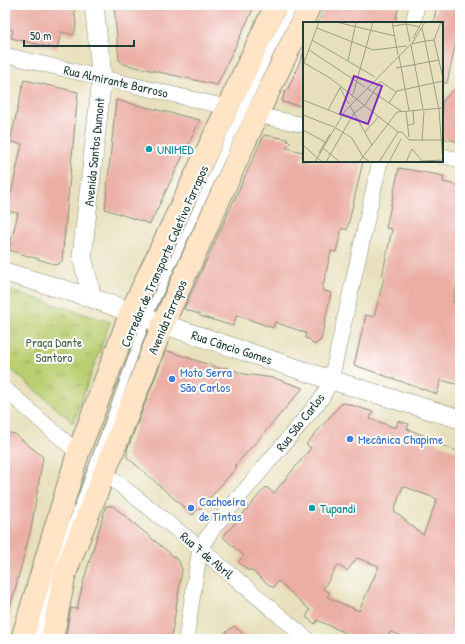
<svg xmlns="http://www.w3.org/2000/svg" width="465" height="644" viewBox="0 0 465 644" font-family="'Patrick Hand',sans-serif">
  <defs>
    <pattern id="grass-tufts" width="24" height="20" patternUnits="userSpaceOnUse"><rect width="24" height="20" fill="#bbcf72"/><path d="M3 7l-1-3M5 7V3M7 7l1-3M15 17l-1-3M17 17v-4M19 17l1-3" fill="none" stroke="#97a95e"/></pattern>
  </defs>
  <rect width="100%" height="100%" fill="#fff"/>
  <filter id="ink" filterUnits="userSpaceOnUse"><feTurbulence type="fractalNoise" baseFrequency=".025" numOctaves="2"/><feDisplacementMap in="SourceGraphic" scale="8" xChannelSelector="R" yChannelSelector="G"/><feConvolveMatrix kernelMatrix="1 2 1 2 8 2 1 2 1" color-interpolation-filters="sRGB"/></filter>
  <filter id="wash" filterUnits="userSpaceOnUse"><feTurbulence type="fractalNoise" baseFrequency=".012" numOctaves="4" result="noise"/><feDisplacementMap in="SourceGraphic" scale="16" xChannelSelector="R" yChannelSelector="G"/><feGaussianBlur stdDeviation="0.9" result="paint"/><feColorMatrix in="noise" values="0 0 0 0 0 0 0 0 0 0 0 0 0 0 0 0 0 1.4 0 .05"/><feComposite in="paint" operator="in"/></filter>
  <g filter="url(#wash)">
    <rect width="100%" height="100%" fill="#e8e0bc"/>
    <!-- grass -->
    <polygon fill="url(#grass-tufts)" stroke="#6d8653" points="5,289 110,322 73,423 5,364"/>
    <g id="blocks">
      <!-- building -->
      <g fill="#ebaea4" fill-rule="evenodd">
        <polygon points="5,5 74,5 76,26 74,35 61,32 57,49 11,38 13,30 5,28"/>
        <polygon points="114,5 255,5 217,85 123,64 119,60"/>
        <polygon points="326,5 387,5 398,8 395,23 318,23"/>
        <polygon points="437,5 460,5 460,42 456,42 447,83 442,83 442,23 433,23"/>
        <polygon points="304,52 304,101 302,101 301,106 282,102 285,91 287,91"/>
        <polygon points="24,80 78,92 62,261 57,265 9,250 18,213 7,211 22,144 10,142"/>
        <polygon points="460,83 460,142 442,138 442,102"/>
        <polygon points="116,100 200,120 150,224 105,209"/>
        <polygon points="264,135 288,139 287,141 291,142 286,148 303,152 301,161 363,161 347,230 342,228 336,252 331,251 322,290 331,293 321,340 314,345 309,339 305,338 306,333 275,322 273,328 237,315 233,326 200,316 199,314 184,309"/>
        <polygon points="399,168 444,176 443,182 460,186 460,269 453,302 460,303 460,385 441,380 437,394 354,365 366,315 374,317 384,278 382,277 392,229 386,228"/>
        <polygon points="168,351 222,369 225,367 244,374 274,378 303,388 241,459 235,466 237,467 200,509 199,508 193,515 127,457 127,450 165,352"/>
        <path d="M345,403L373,412L370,419L396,428L398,421L409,424L407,429L428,437V438L436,441L435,443L460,452V639H413L390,632L387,639H346L348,634L317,620L315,624L306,617L310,610L278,581L273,588L250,569L249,571L238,562L244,556L223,537L266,487L274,493L311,448L306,444L341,404ZM403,486L437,499L423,535L394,511ZM357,558L379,566L359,611L327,597L330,593L323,589L338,565L347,571Z"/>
        <polygon points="5,432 15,434 43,457 31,529 9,612 5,611"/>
        <polygon points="106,506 113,506 179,561 182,570 171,639 65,639 71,608 77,609 83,583"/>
        <polygon points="234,626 249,639 217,639"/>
      </g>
    </g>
  </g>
  <g filter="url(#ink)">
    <use href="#blocks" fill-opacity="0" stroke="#848e78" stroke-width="1"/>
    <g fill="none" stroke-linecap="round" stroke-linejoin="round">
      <!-- service casing -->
      <g stroke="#848e78" stroke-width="10">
        <polyline id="service" points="37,639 56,569 147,318 265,62 293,5"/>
      </g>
      <!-- minor casing -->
      <g stroke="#848e78" stroke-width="16">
        <g id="minor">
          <polyline points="413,23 417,5"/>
          <polyline points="5,55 226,107"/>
          <polyline points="257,115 304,125"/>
          <polyline points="442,156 460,160"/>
          <polyline points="5,389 78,453"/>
          <polyline points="105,473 200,548 307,639"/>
          <polyline points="186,639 200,548 214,527 322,398 331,380 380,161"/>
        </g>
      </g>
      <!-- tertiary casing -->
      <g stroke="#848e78" stroke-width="20">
        <g id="tertiary">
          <polyline points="5,272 92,298 163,324 331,380 460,419"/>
          <polyline points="92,298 82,256 102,78 94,5"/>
        </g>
      </g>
      <!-- secondary casing -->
      <g stroke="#848e78" stroke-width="24">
        <g id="secondary">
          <polyline points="22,639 78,453 131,312 276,5"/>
          <polyline points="52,639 65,573 163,324 257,115 310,5"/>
        </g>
      </g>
      <!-- service -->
      <use href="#service" stroke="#fff" stroke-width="8"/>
      <!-- minor -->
      <use href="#minor" stroke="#fff" stroke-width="15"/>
      <!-- tertiary -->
      <use href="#tertiary" stroke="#fff" stroke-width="19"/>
      <!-- secondary -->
      <use href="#secondary" stroke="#ffe4c6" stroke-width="22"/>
    </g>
  </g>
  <!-- markers -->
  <g fill="#0f9aa8" stroke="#fff" stroke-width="1.5">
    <circle cx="149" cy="149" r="4"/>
    <circle cx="312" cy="508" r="4"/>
  </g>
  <g fill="#3f7fe0" stroke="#fff" stroke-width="1.5">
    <circle cx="172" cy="379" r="4"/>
    <circle cx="350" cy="439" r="4"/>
    <circle cx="191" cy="508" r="4"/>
  </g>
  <g text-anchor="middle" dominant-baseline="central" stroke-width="4" stroke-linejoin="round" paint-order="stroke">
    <!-- street labels -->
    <g font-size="13" fill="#1f3d34" stroke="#fff">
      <text transform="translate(116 81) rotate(13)">Rua Almirante Barroso</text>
      <text transform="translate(94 152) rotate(-84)">Avenida Santos Dumont</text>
      <text transform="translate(164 256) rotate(-66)">Corredor de Transporte Coletivo Farrapos</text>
      <text transform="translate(167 317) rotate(-67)">Avenida Farrapos</text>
      <text transform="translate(232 347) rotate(18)">Rua Câncio Gomes</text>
      <text transform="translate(300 422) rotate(-52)">Rua São Carlos</text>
      <text transform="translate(207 555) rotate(40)">Rua 7 de Abril</text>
    </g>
    <!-- culture labels -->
    <g font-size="13" fill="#0d838f" stroke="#fff" text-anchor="start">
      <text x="157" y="149">UNIMED</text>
      <text x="320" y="508">Tupandi</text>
    </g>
    <!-- park labels -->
    <g font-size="13" fill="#466244" stroke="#fff">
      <text x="54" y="342">Praça Dante<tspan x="54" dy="15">Santoro</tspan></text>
    </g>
    <!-- shop labels -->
    <g font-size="13" fill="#366cbe" stroke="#fff" text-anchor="start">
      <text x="180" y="372">Moto Serra<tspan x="180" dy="15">São Carlos</tspan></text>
      <text x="358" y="439">Mecânica Chapime</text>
      <text x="199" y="501">Cachoeira<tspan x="199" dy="15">de Tintas</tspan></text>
    </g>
  </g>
  <!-- overview -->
  <g transform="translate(303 22)">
    <rect width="140" height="140" fill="#e8e0bc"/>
    <path fill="none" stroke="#989f86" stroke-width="1" d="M33,0L92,14M89,0L95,33M138,0L131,18L140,56M103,1L107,20M90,4L103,2L117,5M14,6L70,28L104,24M119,6L122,19L131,18M110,16L119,0M9,18L72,55M109,22L122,19L136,88L140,140M108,23L120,87M6,28L62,65M96,34L106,88M45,39L53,0M1,41L27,56L95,110H99L106,118M0,43L16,0M93,46L136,38M77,59L93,70M37,66L46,82M64,66L98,89M50,73L70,0M0,78L38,93M86,81L94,69L140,59M47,84L69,123M25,88L38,64M103,90L106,115M0,93L31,105M105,103L111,102L110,89M33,106L49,116L60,135L67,140M0,108L22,120M62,110L76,94M106,118H139M119,119L121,89M0,123L19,140M21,127L37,140M16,131L27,112M12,140L42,89L110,20L122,0M23,140L51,91L62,83L77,60M56,140L94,90L140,86M76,140L95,110M86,140L98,117M103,140L109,127L119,139L140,138"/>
    <path fill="#7b2cbf" fill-opacity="0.15" stroke="#7b2cbf" stroke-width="2" d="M51,54L79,64L65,102L37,92Z"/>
    <rect width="140" height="140" fill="none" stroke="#1f3d34" stroke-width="2"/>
  </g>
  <!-- margin -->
  <rect width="465" height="644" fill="none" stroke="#fff" stroke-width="20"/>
  <!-- scale -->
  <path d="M24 40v6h110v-6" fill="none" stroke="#1f3d34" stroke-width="2"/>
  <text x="30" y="40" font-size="12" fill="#1f3d34" stroke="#ffffff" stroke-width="3" paint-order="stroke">50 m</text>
</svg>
